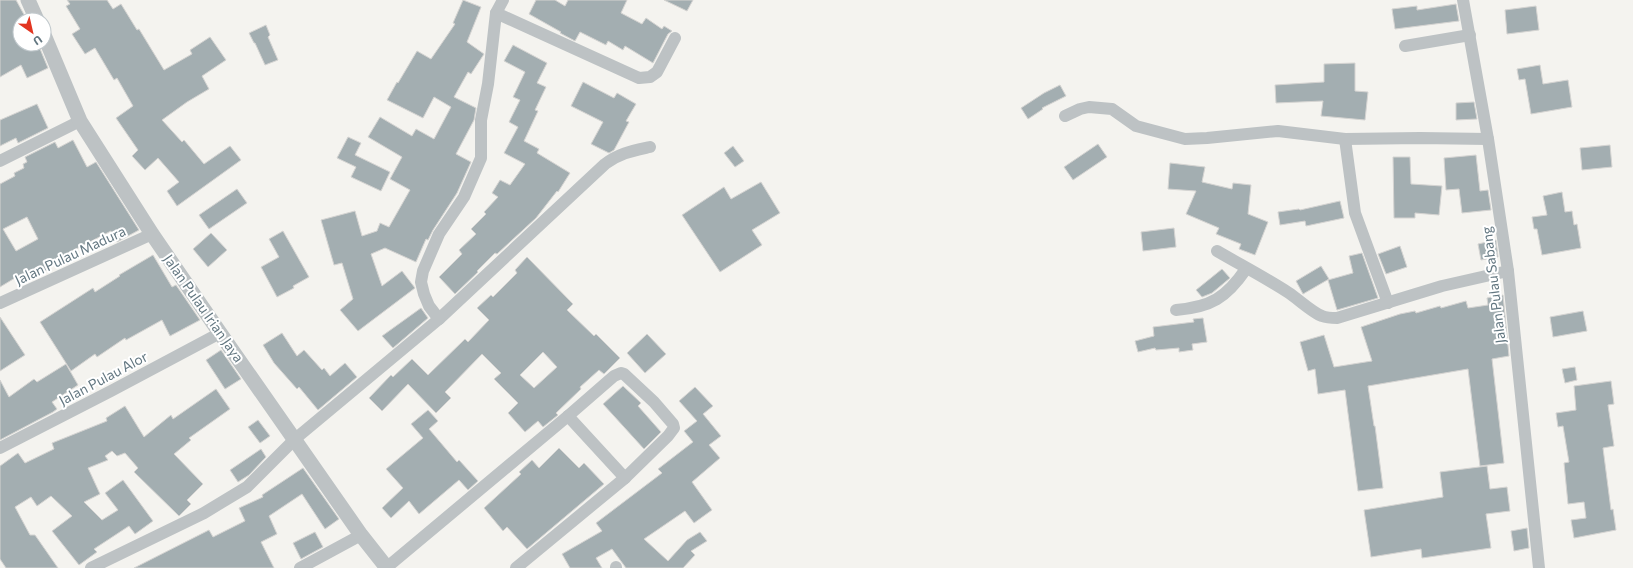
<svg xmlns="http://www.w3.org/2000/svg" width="1633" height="568" viewBox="0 0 1633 568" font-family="Commissioner,sans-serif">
  <rect width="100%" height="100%" fill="#f4f3ef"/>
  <!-- building -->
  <g fill="#a3aeb1" stroke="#d5d4d2" fill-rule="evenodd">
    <polygon points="0,0 16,0 27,20 20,20 20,44 38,44 48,68 27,78 21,65 0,77"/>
    <polygon points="67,0 107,0 113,9 121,4 137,30 139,29 164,70 192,54 190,50 210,37 226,60 202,76 209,89 187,102 162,120 182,142 184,140 204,164 230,146 241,160 177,206 167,191 179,182 158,158 145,170 132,156 138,150 116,118 133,106 117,78 114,80 95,48 85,54 72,34 80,29 66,6 70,4"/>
    <polygon points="463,0 481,7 467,42 484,54 471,74 468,72 454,97 476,108 474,120 456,154 471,162 457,193 433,230 428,240 426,239 416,262 385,248 371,254 382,286 402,271 415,288 358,331 340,310 353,299 342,263 334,265 321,220 355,211 362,236 377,231 380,223 389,227 410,190 390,179 402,157 368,137 380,117 412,136 416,129 434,139 451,107 434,97 423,118 387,100 397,82 398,83 417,51 431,59 455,24 453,23"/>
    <polygon points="536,0 555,0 565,6 568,0 627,0 621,13 642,24 646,18 662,29 664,26 672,31 668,34 653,63 625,46 623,50 608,41 606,45 580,32 575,41 560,33 561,32 529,14"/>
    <polygon points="664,0 693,0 687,11"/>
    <polygon points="1456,4 1459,21 1395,29 1392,9 1417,6 1417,10"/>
    <polygon points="1536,6 1539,30 1507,34 1505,10"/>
    <polygon points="266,25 270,35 268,37 278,60 265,65 255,43 254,43 249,33"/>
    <polygon points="513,45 547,63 537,83 546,87 535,110 538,111 524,141 539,149 537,153 570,173 558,192 557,191 536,218 497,254 495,253 477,271 478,272 455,294 439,277 462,254 459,250 476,234 471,229 486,214 484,212 498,197 492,193 500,180 510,185 525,164 504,153 518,127 509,122 520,100 513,97 525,72 504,61"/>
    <polygon points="1355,63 1355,91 1368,92 1365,120 1321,116 1323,101 1276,103 1275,85 1324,82 1324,64"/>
    <polygon points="1540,65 1543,84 1568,80 1572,107 1531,114 1525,79 1519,80 1517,69"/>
    <polygon points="583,82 614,98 617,93 636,104 626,121 629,122 614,150 609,153 591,144 603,122 571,106"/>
    <polygon points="1060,85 1066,96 1042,108 1043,109 1028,119 1021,108 1044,93"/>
    <polygon points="1474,102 1477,119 1456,120 1456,103"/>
    <polygon points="37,104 48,128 18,143 16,138 0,146 0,120"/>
    <polygon points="348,137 361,143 355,155 390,172 381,191 351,177 356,167 337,158"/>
    <path d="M73,140L87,167L96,162L139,230L117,242L111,231L45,265L47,270L20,286L15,278L0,287V184L15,176L14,173L24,168L23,164L27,162L25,157L55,142L58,148ZM27,217L38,239L16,251L3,229Z"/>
    <polygon points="1098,144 1107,157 1073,180 1064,167"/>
    <polygon points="1610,145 1612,167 1582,170 1580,148"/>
    <polygon points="733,146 744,161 735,167 724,153"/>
    <polygon points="1476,155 1480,191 1488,190 1491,210 1462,213 1459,189 1446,190 1444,158"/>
    <polygon points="1393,157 1410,157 1411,184 1442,186 1439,215 1415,213 1415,218 1394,218"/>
    <polygon points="1170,163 1205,167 1202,182 1232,189 1233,183 1251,185 1248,214 1268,222 1255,255 1239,249 1241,244 1216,234 1219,228 1186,214 1196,191 1168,189"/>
    <polygon points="761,182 780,213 752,230 762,245 720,272 682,215 724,187 731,199"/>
    <polygon points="237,189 247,203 209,229 199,215"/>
    <polygon points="1562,192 1565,212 1572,211 1574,225 1577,224 1581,248 1542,255 1537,229 1534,229 1532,217 1547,215 1543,196"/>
    <polygon points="1340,201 1344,218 1306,226 1305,221 1280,225 1278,212 1299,209 1300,210"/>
    <polygon points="1174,228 1176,247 1143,251 1141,232"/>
    <polygon points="283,231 309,277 293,286 294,288 277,297 261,267 279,257 269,239"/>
    <polygon points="211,233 227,250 208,267 193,249"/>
    <polygon points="1496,240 1498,257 1481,260 1478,244"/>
    <polygon points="1400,246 1407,267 1386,274 1378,254"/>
    <polygon points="1362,253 1378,298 1337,310 1328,280 1353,273 1349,256"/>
    <polygon points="153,255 172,287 176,285 200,320 170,336 162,320 126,340 125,338 97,357 95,354 71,371 40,322 93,288 95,292 120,276 119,275"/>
    <path d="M527,257L573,304L567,310L594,336L596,334L620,358L604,374L599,370L580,387L581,389L556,413L558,415L543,427L538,421L525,432L508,413L518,403L494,379L501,373L482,354L445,392L451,398L436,413L408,384L382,411L369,398L391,375L393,377L412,359L428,375L465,339L468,342L489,320L477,308L491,295L493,297L517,273L515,270ZM543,352L557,367L534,388L520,375Z"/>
    <polygon points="1321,266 1329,279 1303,294 1296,281"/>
    <polygon points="1222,269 1230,278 1212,293 1202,297 1196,290"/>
    <polygon points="1503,295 1509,356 1492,359 1504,463 1480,466 1468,369 1368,386 1374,426 1375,426 1383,488 1358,491 1345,390 1318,394 1315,369 1308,371 1300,342 1324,335 1334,367 1372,361 1361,327 1400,314 1415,311 1416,313 1440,306 1441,308 1466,301 1468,308 1488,305 1487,298"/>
    <polygon points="421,308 428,318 393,348 382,336"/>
    <polygon points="1583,311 1587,331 1553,337 1550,317"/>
    <polygon points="0,317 25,355 0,371"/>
    <polygon points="1203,318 1207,342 1192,344 1193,350 1179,352 1179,348 1156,350 1155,348 1138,352 1135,341 1154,336 1153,327 1194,322 1193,319"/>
    <polygon points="282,333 297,356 304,350 322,370 324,368 330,376 345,363 357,377 318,410 299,387 297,389 274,363 263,345"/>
    <polygon points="647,334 666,354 645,373 627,353"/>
    <polygon points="221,350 241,379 225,389 206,360"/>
    <polygon points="66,364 78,385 52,402 57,409 53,412 0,440 0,380 9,397 34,379 37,382"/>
    <polygon points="1575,367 1577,380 1565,383 1562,369"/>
    <polygon points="1611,381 1614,404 1608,405 1614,446 1603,448 1611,510 1613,509 1616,530 1574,538 1571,520 1586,518 1584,502 1568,504 1564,463 1569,462 1563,426 1558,427 1556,413 1576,410 1574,386"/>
    <polygon points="623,386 641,403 638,406 661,432 644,449 603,404"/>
    <polygon points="695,387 713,406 703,414 721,436 709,445 720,458 692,482 712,510 694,523 685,511 644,539 668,561 687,540 700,532 707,541 691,551 695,555 683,568 626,568 612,549 596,558 602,568 570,568 562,554 602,531 596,523 662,473 658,469 693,442 684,431 697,421 679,401"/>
    <polygon points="216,389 230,409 189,438 191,440 174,454 203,484 187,500 191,504 179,516 134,472 138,468 125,453 117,456 112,451 105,456 108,460 88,468 100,494 84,502 102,520 118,510 105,493 123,480 153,521 135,534 129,526 94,549 97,552 79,565 52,531 72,516 51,496 37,506 31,497 15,507 30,535 35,535 58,568 6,568 0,559 0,466 18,453 25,463 54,449 52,443 107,421 106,418 125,406 144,437 171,415 173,419"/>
    <polygon points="428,410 438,421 429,429 457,462 459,460 478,481 468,490 459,480 419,514 409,501 391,518 382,508 403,488 386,469 423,438 411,424"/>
    <polygon points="258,420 270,436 260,443 248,427"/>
    <polygon points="559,448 579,468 584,463 604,484 527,549 507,527 503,531 484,508 521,474 519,472 532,460 539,468"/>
    <polygon points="261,449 266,457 249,475 238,482 230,470"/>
    <polygon points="1487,466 1490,489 1507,487 1510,511 1486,514 1491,548 1422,558 1421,549 1371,557 1364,510 1443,497 1440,472"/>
    <polygon points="303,468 339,519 325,529 302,494 269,516 277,534 261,542 274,568 134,568 209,530 213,537 245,521 239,508 263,497 262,495"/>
    <polygon points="1527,528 1529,548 1514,551 1511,531"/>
    <polygon points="315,532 323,547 301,559 293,543"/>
  </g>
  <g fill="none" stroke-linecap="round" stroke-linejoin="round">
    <!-- minor -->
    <g stroke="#bdc2c4" stroke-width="12">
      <polyline points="1463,0 1488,139 1508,271 1539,568"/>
      <polyline points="496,13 639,78 650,77 657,72 675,38"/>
      <polyline points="1405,46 1470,35"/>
      <polyline points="1065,116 1080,109 1089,107 1112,109 1136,126 1185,139 1207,138 1278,131 1345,139 1420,138 1488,139"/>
      <polyline points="1345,139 1355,213 1388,303"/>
      <polyline points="0,161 80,121"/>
      <path d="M1217,251C1241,265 1266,278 1289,293C1298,299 1313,313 1322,316C1327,318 1332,318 1337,318L1442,286L1508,271"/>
      <polyline points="0,303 152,234"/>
      <path d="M1176,310C1211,307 1226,298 1246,269"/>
      <path d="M439,319L605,164C620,153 632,151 650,147"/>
      <polyline points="568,416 625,478"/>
      <polyline points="0,448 111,391 220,333"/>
      <polyline points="616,567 616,568"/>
      <polyline points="91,568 204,513 247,487 295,439 439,319 429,306 424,294 421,282 423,271 439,234 464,197 481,158 481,120 488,84 496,13 503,0"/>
      <polyline points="300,568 361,535"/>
      <polyline points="386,568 568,416 614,376 621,373 624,374 654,402 673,424 674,428 668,436 625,478 516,568"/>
    </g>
    <!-- tertiary -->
    <g stroke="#bdc2c4" stroke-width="15">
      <polyline points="28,0 37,20"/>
      <polyline points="44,35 80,121 152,234 220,333 361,535 387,568"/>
    </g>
  </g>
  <g text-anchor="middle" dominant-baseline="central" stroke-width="4" stroke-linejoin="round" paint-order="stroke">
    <!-- street labels -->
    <g font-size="14" fill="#637781" stroke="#fff">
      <text transform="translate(70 255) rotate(-25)">Jalan Pulau Madura</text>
      <text transform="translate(1493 285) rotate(-97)">Jalan Pulau Sabang</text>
      <text transform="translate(204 308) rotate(55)">Jalan Pulau Irian Jaya</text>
      <text transform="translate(103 378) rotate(-28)">Jalan Pulau Alor</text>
    </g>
  </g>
  <!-- north arrow -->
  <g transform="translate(32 32) rotate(146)"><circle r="19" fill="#ffffff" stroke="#c1c9cd"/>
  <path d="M0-3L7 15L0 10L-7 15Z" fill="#e23521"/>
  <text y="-6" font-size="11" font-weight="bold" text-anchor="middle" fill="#637781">U</text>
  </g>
</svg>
